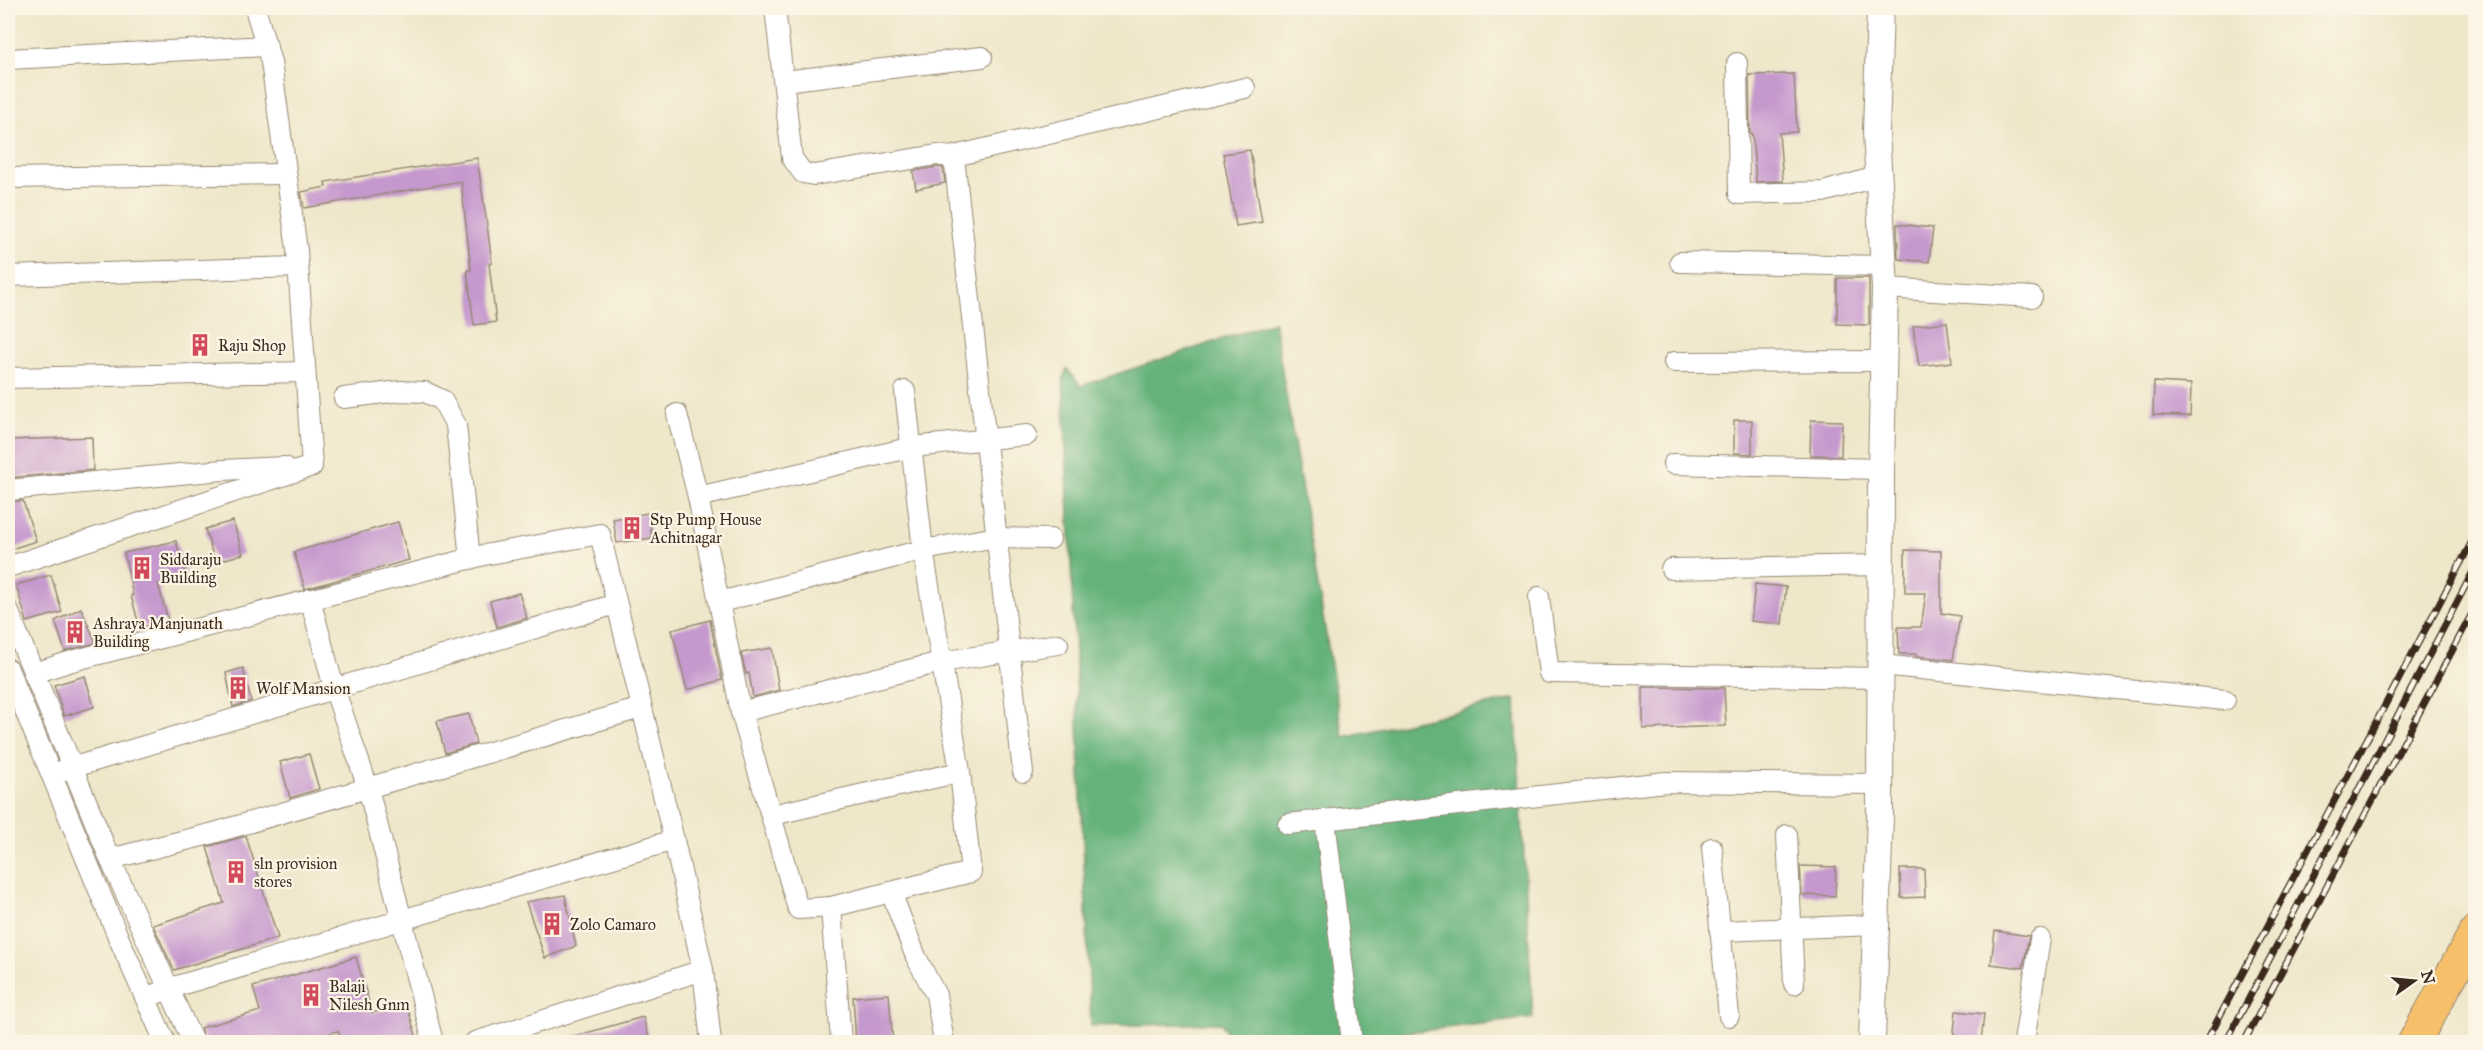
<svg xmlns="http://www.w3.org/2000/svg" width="2483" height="1050" viewBox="0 0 2483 1050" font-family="'IM FELL Great Primer',serif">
  <rect width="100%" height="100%" fill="#fcf5e5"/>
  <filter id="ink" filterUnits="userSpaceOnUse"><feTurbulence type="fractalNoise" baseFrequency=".0167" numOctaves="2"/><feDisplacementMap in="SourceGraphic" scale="12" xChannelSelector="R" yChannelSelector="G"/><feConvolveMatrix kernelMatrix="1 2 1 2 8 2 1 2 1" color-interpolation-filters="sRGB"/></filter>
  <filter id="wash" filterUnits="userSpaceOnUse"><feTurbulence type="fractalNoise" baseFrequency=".008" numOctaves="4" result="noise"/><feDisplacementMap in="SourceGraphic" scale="24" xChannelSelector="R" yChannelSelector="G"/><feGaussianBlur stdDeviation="1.35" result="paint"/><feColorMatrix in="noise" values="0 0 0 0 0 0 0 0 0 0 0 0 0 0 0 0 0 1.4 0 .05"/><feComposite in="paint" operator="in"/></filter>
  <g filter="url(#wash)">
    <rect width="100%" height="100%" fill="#efe7ca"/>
    <!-- forest -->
    <polygon fill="#65b27b" stroke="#506e4c" stroke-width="1.5" points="1274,322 1343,737 1515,699 1533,1018 1321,1042 1233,1042 1221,1023 1091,1026 1063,378 1067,369 1081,386"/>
    <g id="blocks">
      <!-- building -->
      <g fill="#c699ce">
        <polygon points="1794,74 1797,132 1779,133 1783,181 1756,182 1752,134 1750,134 1749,75"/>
        <polygon points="1250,150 1262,222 1236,226 1223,154"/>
        <polygon points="477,158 486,218 492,263 489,264 496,322 474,325 467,270 471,270 461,181 304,208 301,192 326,187 325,182"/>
        <polygon points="937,167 943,168 945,183 916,189 913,171"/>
        <polygon points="1897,224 1933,228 1929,262 1898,259"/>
        <polygon points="1837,278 1869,278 1869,325 1837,324"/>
        <polygon points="1947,322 1952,362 1919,366 1913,326"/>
        <polygon points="2154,382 2191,384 2190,416 2153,415"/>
        <polygon points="1734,420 1752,420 1752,454 1734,453"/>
        <polygon points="1811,420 1842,421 1841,456 1810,455"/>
        <polygon points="92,437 93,470 8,478 8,440"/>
        <polygon points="23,501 36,541 8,550 8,502"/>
        <polygon points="648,513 652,538 617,543 613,519"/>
        <polygon points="233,521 243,554 215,562 205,529"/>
        <polygon points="398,522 409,560 305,589 294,552"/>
        <polygon points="176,541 186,575 158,584 168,620 140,628 131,596 133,595 124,553"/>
        <polygon points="1905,550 1941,551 1941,613 1960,616 1953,660 1916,656 1916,654 1899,654 1898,627 1921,627 1926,593 1905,593"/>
        <polygon points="51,575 62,612 27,622 16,585"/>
        <polygon points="1755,584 1786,587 1782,624 1751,621"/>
        <polygon points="519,593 527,618 497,627 490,601"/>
        <polygon points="81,608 96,643 65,651 55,621"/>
        <polygon points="710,620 722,680 687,690 672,630"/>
        <polygon points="772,648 779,690 753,697 749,673 746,674 741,653"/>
        <polygon points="243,668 251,701 233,707 226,673"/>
        <polygon points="85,676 94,707 64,716 54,685"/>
        <polygon points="1643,687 1724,688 1726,726 1643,729"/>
        <polygon points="469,714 476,744 445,753 437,721"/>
        <polygon points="309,754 319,789 290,798 280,762"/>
        <polygon points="246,836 278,938 174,970 153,925 224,903 207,847"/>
        <polygon points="1800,866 1836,867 1835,896 1802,895"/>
        <polygon points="1900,869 1924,869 1925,897 1901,898"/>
        <polygon points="565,895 576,946 545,958 526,902"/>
        <polygon points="1995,931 2029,936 2023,968 1991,964"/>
        <polygon points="356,957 372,1013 406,1003 418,1042 342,1042 338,1031 299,1042 205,1042 200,1028 260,1011 253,987"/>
        <polygon points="889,994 893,1042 856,1042 853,997"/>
        <polygon points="1956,1011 1984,1014 1981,1042 1953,1042"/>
        <polygon points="643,1017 650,1042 568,1042 568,1038"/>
      </g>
    </g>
  </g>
  <g filter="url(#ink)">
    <use href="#blocks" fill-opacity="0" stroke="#958874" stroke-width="1.5"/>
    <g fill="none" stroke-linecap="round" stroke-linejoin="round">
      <!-- minor casing -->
      <g stroke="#958874" stroke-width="22">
        <g id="minor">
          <polyline points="255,8 271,62 297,250 312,466"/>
          <polyline points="775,8 792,158 803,173 814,175 937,155 950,157 955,166 1023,772"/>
          <polyline points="8,59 267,46"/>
          <polyline points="1737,63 1739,194 1823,192 1879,176"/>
          <polyline points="784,81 982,57"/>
          <polyline points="950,157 1245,88"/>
          <polyline points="8,178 286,174"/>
          <polyline points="1680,262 1885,266"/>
          <polyline points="8,276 298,267"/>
          <polyline points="1885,288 2032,297"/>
          <polyline points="1674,362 1883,361"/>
          <polyline points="8,378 305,372"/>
          <polyline points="344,398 400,391 425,392 442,400 456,425 470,559"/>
          <polyline points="677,414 698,497 741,712 798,909 831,907 841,1042"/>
          <polyline points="1673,464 1881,469"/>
          <polyline points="8,490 223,470 285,467"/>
          <polyline points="698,497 913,447 1027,435"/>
          <polyline points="8,567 312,466"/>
          <polyline points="1671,569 1881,565"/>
          <polyline points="1539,597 1549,673 1881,678"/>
          <polyline points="310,599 334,688 368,788 433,1042"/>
          <polyline points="720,602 923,550 991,538 1050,539"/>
          <polyline points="8,610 110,859 193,1042"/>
          <polyline points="1881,665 2225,700"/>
          <polyline points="8,669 119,939 165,1042"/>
          <polyline points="34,673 72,661 484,555 600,534 674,840 703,970 711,1042"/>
          <polyline points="741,712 941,662 1058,644"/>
          <polyline points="51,774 616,604"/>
          <polyline points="772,815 960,772"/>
          <polyline points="1325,820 1352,1042"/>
          <polyline points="1288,824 1666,782 1880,784"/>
          <polyline points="1787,835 1794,984"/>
          <polyline points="1712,848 1729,1016"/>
          <polyline points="110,859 210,834 641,708"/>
          <polyline points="891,892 916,957 936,995 944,1042"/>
          <polyline points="831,907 971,872 960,772 923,550 905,391"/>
          <polyline points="1720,931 1876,925"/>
          <polyline points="146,998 170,988 674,840"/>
          <polyline points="475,1042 703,970"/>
          <polyline points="2024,1042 2040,939"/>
        </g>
      </g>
      <!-- tertiary casing -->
      <g stroke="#958874" stroke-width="28">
        <polyline id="tertiary" points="1872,1042 1880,815 1881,469 1885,288 1876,132 1880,8"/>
      </g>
      <!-- primary casing -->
      <g stroke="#958874" stroke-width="34">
        <polyline id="primary" points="2414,1042 2476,931"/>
      </g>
      <!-- minor -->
      <use href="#minor" stroke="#fff" stroke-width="20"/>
      <!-- tertiary -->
      <use href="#tertiary" stroke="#fff" stroke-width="26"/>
      <!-- primary -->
      <use href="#primary" stroke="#f6c06b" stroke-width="32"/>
      <!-- rail casing -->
      <g stroke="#3b2a1e" stroke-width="7">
        <g id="rail">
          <polyline points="2206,1042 2476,534"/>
          <polyline points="2226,1042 2476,566"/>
          <polyline points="2244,1042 2476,606"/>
        </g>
      </g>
      <!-- rail -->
      <use href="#rail" stroke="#fcf5e5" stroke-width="4.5" stroke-dasharray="14" stroke-linecap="butt"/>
    </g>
  </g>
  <!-- icons -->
  <defs>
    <g id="building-bare" transform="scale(1.8)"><path d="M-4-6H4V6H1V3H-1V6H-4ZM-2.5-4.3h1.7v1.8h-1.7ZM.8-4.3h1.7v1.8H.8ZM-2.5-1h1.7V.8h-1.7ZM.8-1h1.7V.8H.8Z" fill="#d1495b" stroke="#fcf5e5" stroke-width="2.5" paint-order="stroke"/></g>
  </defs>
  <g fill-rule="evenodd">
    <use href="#building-bare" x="200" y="345"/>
    <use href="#building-bare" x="632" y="528"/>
    <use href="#building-bare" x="142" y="568"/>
    <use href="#building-bare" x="75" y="632"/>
    <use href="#building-bare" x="238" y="688"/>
    <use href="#building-bare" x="236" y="872"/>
    <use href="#building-bare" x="552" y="924"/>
    <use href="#building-bare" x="311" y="995"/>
  </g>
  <g text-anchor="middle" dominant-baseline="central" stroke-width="4.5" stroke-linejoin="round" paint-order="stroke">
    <!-- poi labels -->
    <g font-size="16" fill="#3b2a1e" stroke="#fcf5e5" text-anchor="start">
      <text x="218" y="345">Raju Shop</text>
      <text x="650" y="519">Stp Pump House<tspan x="650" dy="18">Achitnagar</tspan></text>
      <text x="160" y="559">Siddaraju<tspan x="160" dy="18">Building</tspan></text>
      <text x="93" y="623">Ashraya Manjunath<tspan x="93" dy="18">Building</tspan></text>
      <text x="256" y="688">Wolf Mansion</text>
      <text x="254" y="863">sln provision<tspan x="254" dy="18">stores</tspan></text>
      <text x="570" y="924">Zolo Camaro</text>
      <text x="329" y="986">Balaji<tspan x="329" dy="18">Nilesh Gnm</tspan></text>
    </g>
  </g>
  <!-- margin -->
  <rect width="2483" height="1050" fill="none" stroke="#fcf5e5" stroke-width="30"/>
  <!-- north arrow -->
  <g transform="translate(2414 981) rotate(75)" stroke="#fcf5e5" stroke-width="4.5" paint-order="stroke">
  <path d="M0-4.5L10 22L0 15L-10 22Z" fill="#3b2a1e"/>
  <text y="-9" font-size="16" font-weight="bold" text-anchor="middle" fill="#3b2a1e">N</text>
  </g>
</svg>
